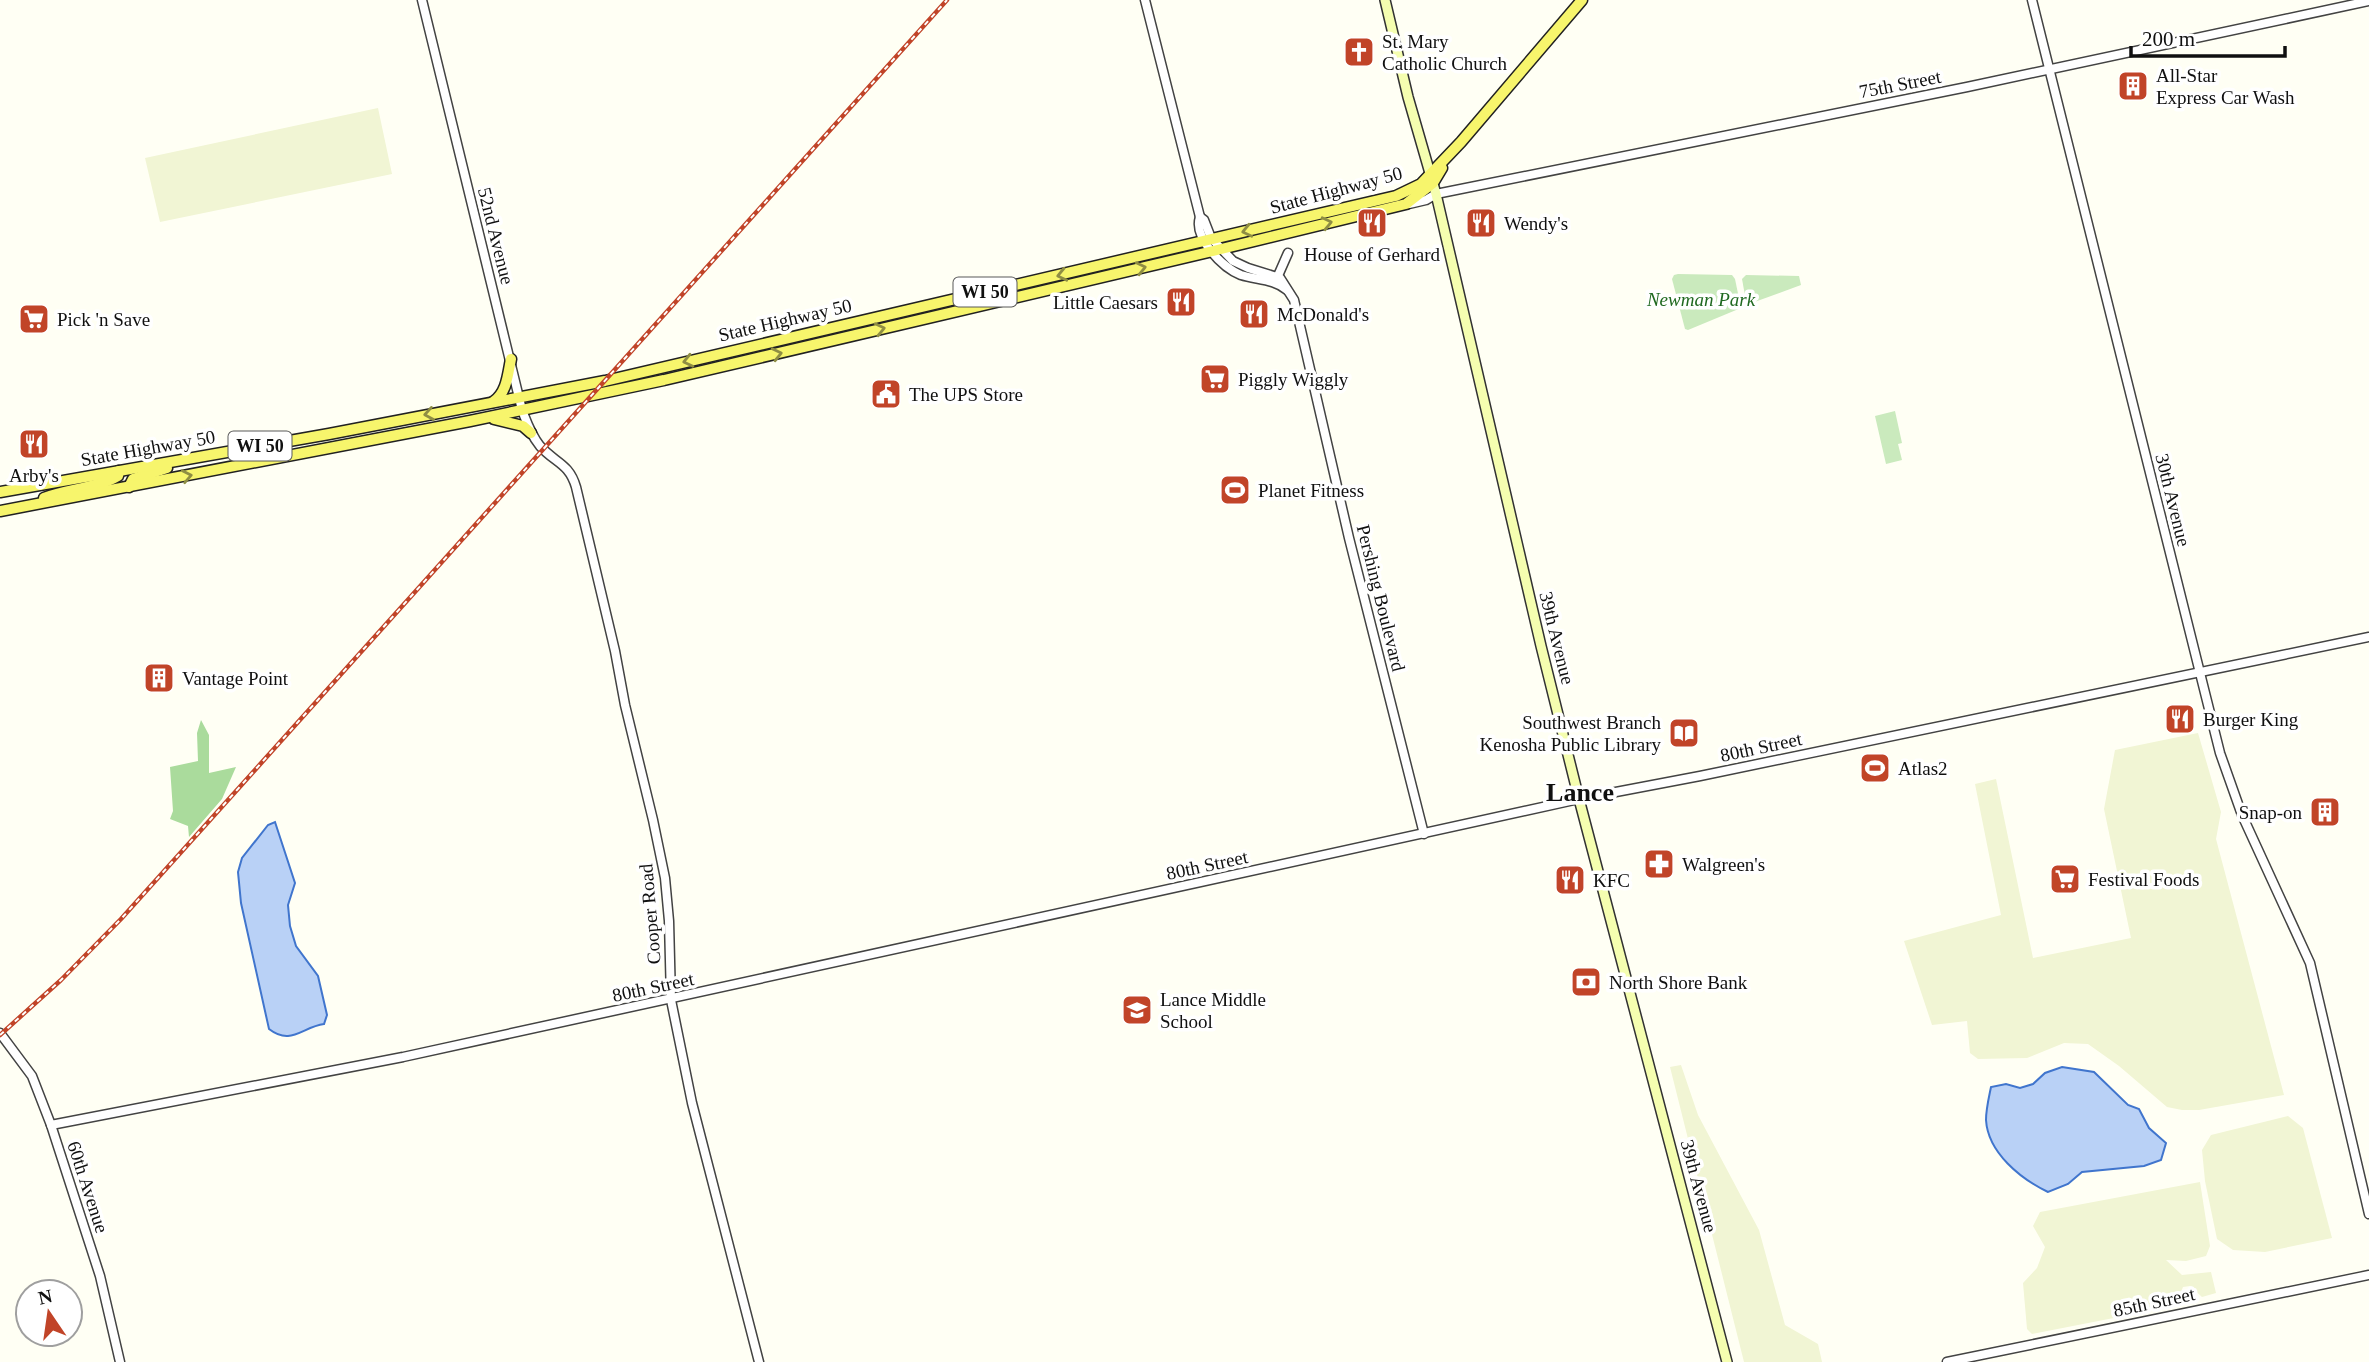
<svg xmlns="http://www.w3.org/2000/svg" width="2369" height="1362" viewBox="0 0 2369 1362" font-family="Georgia,serif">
  <rect width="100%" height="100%" fill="#fffff4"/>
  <!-- farmland -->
  <g fill="#f1f5d4">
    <polygon points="378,108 392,174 160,222 145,158"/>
    <polygon points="2198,733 2221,812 2216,839 2284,1095 2199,1110 2182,1110 2167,1107 2119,1066 2088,1044 2064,1043 2027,1058 1978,1059 1970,1053 1967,1021 1932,1025 1904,941 2001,915 1975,784 1996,779 2033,958 2131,938 2104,809 2115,750"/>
    <polygon points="1681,1065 1698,1115 1759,1230 1785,1325 1818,1344 1822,1362 1744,1362 1670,1067"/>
    <polygon points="2288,1116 2303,1128 2332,1238 2265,1252 2233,1250 2217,1239 2205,1181 2202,1150 2211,1135"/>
    <polygon points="2200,1182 2210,1246 2206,1256 2186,1261 2166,1260 2182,1275 2211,1272 2216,1293 2202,1297 2190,1286 2183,1287 2175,1306 2032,1334 2027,1329 2023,1283 2037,1268 2045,1247 2033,1226 2040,1212"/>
  </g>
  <!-- green -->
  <g fill="#caeabd">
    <polygon points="1678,274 1732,275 1735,279 1741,308 1688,330 1685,329 1672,279 1674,275"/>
    <polygon points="1746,275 1799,276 1801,285 1749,304 1746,301 1742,279"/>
    <polygon points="1895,411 1902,443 1898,444 1902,460 1886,464 1875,416"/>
  </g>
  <!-- forest -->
  <polygon fill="#aadb9c" points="201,720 209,735 209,773 236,767 222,799 189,837 188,826 170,819 173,811 170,767 198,761 197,733"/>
  <!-- water -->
  <g fill="#b9d1f6" stroke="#4075cd" stroke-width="2">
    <path d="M275,822L295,883L288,905L290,926L296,946L318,976L327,1015L324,1024C302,1027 291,1046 269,1029L241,903L238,872L242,858L268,825Z"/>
    <path d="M2062,1067L2094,1072L2128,1105L2139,1109L2149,1128L2166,1143L2161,1160L2144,1166L2082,1172L2068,1184L2048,1192C2021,1179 1988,1153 1986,1120C1986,1109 1989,1097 1991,1087L2006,1084L2020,1088L2033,1084L2045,1073Z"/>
  </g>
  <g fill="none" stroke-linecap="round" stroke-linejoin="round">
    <!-- tertiary casing -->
    <g stroke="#434343" stroke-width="11">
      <g id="tertiary">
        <path d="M422,0L522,410C527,423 531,435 540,446C555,463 569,463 576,487L615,651L625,705L653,820L665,878L669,921L671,1000L692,1103L759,1362"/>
        <path d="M1145,0L1200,217C1193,238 1223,268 1241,275C1257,280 1274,279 1287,290"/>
        <polyline points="2032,0 2220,753 2242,815 2310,963 2369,1214"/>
        <polyline points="1409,204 1426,200 1436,194 1967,87 2369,1"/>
        <polyline points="1200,217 1204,220 1211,238 1233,261 1248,268 1280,278 1294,300 1349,538 1424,834"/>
        <polyline points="1277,278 1288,253"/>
        <polyline points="0,1033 32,1076 51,1125 100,1276 120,1362"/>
        <polyline points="51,1125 403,1057 1579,799 1700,776 2369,637"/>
        <polyline points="1947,1362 2369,1275"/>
      </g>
    </g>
    <!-- secondary casing -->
    <g stroke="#323232" stroke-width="12">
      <polyline id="secondary" points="1385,0 1408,97 1436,194 1541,646 1579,799 1727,1362"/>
    </g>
    <!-- primary casing -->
    <g stroke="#212121" stroke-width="13">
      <g id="primary">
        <path d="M493,402C507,393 508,374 511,359"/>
        <polyline points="494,419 523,426 531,433"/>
        <polyline points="129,487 133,479 167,468"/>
        <polyline points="0,492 329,434 605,381 1396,196 1421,184 1461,142 1582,0"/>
        <path d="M44,498C67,489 98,488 118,476L119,471"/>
        <polyline points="0,511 470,421 664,380 1213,251 1406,204 1433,183 1442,168"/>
      </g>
    </g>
    <!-- tertiary -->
    <use href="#tertiary" stroke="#fff" stroke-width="8"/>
    <!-- secondary -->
    <use href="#secondary" stroke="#f5feb0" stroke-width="9"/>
    <!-- primary -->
    <use href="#primary" stroke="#f7f56c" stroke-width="10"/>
    <!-- rail casing -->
    <g stroke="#c14428" stroke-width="4.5">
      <polyline id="rail" points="0,1035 61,980 121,919 947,0"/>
    </g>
    <!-- rail -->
    <use href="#rail" stroke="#fff" stroke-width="2" stroke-dasharray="5" stroke-linecap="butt"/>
  </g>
  <!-- one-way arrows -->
  <defs><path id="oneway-chevron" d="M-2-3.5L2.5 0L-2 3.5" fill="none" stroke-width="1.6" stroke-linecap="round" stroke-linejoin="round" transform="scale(1.75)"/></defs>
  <g stroke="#8f8e43">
    <use href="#oneway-chevron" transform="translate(1327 223) rotate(-13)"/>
    <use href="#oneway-chevron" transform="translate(1247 231) rotate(167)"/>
    <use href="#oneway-chevron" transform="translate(1141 268) rotate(-13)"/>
    <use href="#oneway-chevron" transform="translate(1062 275) rotate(167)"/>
    <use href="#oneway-chevron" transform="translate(880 329) rotate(-13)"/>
    <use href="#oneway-chevron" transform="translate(777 354) rotate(-13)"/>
    <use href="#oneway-chevron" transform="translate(688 361) rotate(167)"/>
    <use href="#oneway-chevron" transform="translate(429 414) rotate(170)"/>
    <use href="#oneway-chevron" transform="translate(187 476) rotate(-11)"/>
  </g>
  <!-- icons -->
  <defs>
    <g id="church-square" transform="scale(1.575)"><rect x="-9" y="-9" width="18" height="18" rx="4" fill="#c14428" stroke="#fff"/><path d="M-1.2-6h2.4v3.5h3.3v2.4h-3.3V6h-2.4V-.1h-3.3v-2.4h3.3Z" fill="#fff"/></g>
    <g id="building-square" transform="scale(1.575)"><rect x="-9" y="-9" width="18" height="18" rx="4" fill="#c14428" stroke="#fff"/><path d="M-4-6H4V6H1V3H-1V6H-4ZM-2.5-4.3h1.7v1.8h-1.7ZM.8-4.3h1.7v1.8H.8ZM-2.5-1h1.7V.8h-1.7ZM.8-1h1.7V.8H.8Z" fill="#fff"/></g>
    <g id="restaurant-square" transform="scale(1.575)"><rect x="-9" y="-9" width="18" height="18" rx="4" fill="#c14428" stroke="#fff"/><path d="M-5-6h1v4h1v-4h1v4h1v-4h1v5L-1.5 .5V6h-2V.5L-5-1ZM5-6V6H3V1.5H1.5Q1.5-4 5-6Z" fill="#fff"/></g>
    <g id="supermarket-square" transform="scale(1.575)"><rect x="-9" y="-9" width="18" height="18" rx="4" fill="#c14428" stroke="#fff"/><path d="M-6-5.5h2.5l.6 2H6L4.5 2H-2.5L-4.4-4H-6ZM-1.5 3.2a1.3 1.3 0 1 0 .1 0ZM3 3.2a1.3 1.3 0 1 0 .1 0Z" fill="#fff"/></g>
    <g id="civic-square" transform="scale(1.575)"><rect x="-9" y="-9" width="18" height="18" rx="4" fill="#c14428" stroke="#fff"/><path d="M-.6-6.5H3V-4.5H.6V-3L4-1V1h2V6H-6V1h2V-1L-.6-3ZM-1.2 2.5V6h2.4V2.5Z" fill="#fff"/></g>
    <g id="stadium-square" transform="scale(1.575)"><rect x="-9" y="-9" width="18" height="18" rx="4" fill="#c14428" stroke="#fff"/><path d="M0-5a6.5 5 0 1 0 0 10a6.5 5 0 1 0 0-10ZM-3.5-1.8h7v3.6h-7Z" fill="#fff"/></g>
    <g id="library-square" transform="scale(1.575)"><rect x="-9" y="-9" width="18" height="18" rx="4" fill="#c14428" stroke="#fff"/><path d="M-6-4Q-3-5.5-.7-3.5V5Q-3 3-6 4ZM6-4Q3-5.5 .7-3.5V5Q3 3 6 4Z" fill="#fff"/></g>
    <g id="pharmacy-square" transform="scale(1.575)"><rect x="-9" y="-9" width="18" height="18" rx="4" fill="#c14428" stroke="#fff"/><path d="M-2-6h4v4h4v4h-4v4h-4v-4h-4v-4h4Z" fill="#fff"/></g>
    <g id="bank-square" transform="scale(1.575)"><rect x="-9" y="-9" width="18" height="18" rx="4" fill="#c14428" stroke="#fff"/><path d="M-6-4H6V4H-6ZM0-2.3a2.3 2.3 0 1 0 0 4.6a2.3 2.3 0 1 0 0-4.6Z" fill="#fff"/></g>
    <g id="school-square" transform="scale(1.575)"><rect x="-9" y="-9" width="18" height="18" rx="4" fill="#c14428" stroke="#fff"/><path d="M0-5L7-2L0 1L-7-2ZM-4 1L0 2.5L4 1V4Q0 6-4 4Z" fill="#fff"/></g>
  </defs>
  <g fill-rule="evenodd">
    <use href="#church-square" x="1359" y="52"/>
    <use href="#building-square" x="2133" y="86"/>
    <use href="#restaurant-square" x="1372" y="223"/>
    <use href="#restaurant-square" x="1481" y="223"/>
    <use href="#restaurant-square" x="1181" y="302"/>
    <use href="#restaurant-square" x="1254" y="314"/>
    <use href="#supermarket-square" x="34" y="319"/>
    <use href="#supermarket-square" x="1215" y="379"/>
    <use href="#civic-square" x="886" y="394"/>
    <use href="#restaurant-square" x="34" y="444"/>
    <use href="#stadium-square" x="1235" y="490"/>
    <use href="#building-square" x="159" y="678"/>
    <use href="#restaurant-square" x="2180" y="719"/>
    <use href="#library-square" x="1684" y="733"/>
    <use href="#stadium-square" x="1875" y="768"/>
    <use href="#building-square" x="2325" y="812"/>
    <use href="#pharmacy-square" x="1659" y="864"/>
    <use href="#supermarket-square" x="2065" y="879"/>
    <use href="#restaurant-square" x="1570" y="880"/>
    <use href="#bank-square" x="1586" y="982"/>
    <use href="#school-square" x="1137" y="1010"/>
  </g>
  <g text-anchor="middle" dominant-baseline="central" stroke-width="7" stroke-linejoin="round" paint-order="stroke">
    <!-- shield labels -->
    <g fill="#fff" stroke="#585858" stroke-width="2">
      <rect x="953.5" y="277.5" width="63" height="29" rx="5"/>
      <rect x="228.5" y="431.5" width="63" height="29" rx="5"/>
    </g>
    <g font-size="18" font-weight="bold" fill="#101010">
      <text x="985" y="292">WI 50</text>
      <text x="260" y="446">WI 50</text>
    </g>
    <!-- poi labels -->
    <g font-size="19" fill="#101010" stroke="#fff" text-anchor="start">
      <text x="1382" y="41">St. Mary<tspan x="1382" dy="22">Catholic Church</tspan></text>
      <text x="2156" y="75">All-Star<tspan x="2156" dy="22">Express Car Wash</tspan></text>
      <text x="1504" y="223">Wendy's</text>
      <text x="1372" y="254" text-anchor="middle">House of Gerhard</text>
      <text x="1158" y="302" text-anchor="end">Little Caesars</text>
      <text x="1277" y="314">McDonald's</text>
      <text x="57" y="319">Pick 'n Save</text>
      <text x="1238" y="379">Piggly Wiggly</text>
      <text x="909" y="394">The UPS Store</text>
      <text x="34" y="475" text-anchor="middle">Arby's</text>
      <text x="1258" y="490">Planet Fitness</text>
      <text x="182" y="678">Vantage Point</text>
      <text x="2203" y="719">Burger King</text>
      <text x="1661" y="722" text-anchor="end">Southwest Branch<tspan x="1661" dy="22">Kenosha Public Library</tspan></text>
      <text x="1898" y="768">Atlas2</text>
      <text x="2302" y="812" text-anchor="end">Snap-on</text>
      <text x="1682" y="864">Walgreen's</text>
      <text x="2088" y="879">Festival Foods</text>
      <text x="1593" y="880">KFC</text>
      <text x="1609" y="982">North Shore Bank</text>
      <text x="1160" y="999">Lance Middle<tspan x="1160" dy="22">School</tspan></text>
    </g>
    <!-- street labels -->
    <g font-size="19" fill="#101010" stroke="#fff">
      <text transform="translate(1900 84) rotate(-11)">75th Street</text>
      <text transform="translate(1336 190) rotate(-15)">State Highway 50</text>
      <text transform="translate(496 236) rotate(76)">52nd Avenue</text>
      <text transform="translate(785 320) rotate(-13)">State Highway 50</text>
      <text transform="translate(148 448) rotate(-10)">State Highway 50</text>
      <text transform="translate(2173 500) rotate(76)">30th Avenue</text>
      <text transform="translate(1381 598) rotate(76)">Pershing Boulevard</text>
      <text transform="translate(1557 638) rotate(76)">39th Avenue</text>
      <text transform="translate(1761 747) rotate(-12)">80th Street</text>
      <text transform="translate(1207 865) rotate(-12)">80th Street</text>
      <text transform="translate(650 914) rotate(-95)">Cooper Road</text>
      <text transform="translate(653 987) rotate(-12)">80th Street</text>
      <text transform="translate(1699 1186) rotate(75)">39th Avenue</text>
      <text transform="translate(88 1187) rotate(72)">60th Avenue</text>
      <text transform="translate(2154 1302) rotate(-12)">85th Street</text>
    </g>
    <!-- park labels -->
    <g font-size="19" font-style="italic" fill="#206921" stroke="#fff">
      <text x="1701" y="299">Newman Park</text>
    </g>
    <!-- district labels -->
    <g font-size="26" font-weight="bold" fill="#101010" stroke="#fff">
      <text x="1580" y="792">Lance</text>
    </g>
  </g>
  <!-- north arrow -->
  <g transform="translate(49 1313) rotate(347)"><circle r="33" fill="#ffffff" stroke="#9f9f9f" stroke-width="2"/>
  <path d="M0-5L12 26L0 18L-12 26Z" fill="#c14428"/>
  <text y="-10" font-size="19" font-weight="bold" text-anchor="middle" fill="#101010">N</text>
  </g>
  <!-- scale -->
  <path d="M2131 46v10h154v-10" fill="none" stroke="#101010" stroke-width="3.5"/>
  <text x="2142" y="46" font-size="21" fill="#101010" stroke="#ffffff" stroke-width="5" paint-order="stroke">200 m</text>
</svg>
